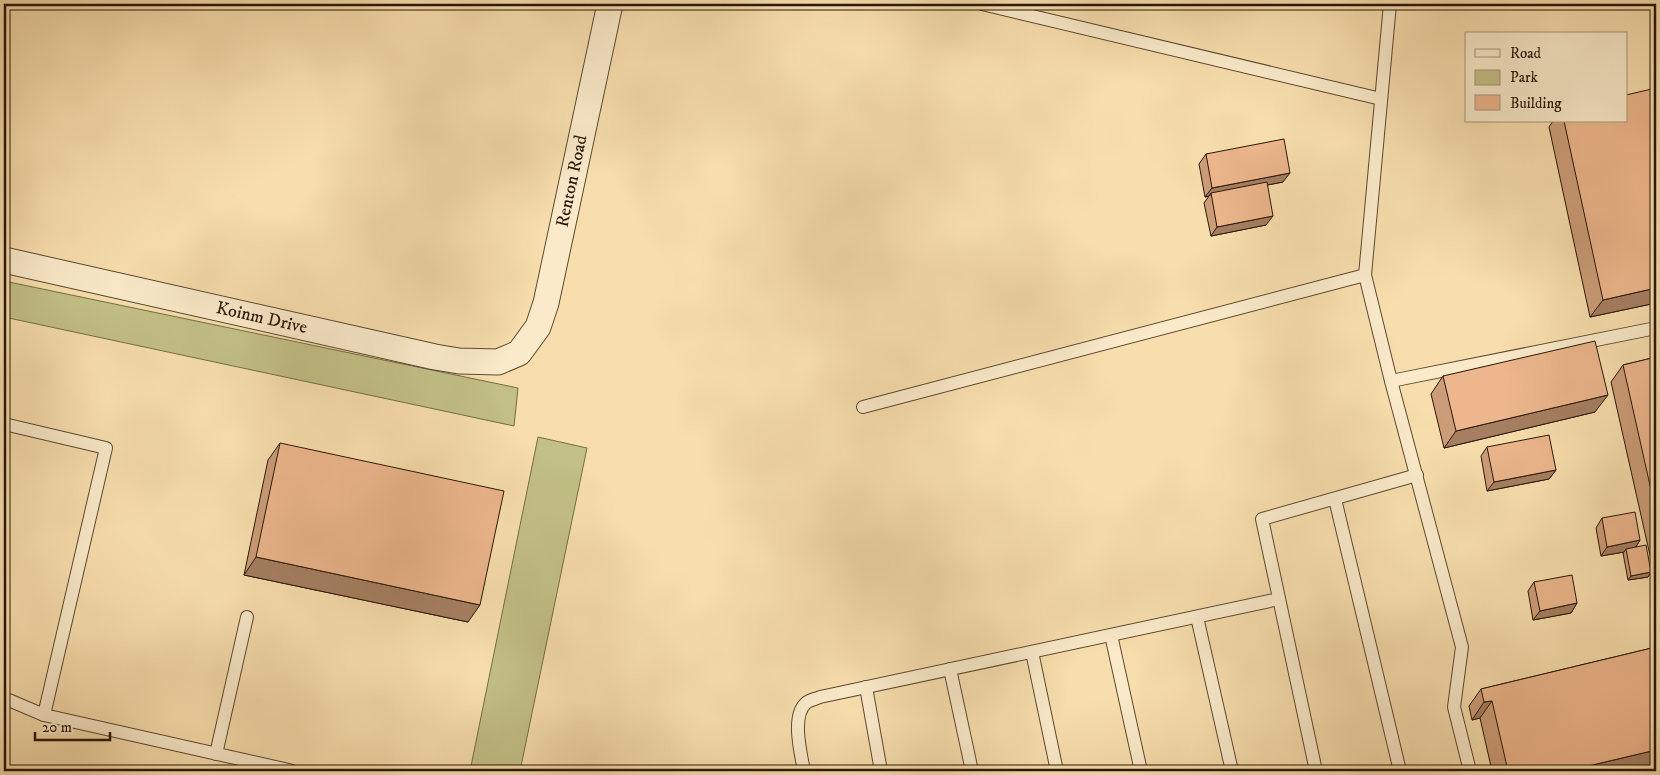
<svg xmlns="http://www.w3.org/2000/svg" width="1660" height="775" viewBox="0 0 1660 775" font-family="'IM FELL DW Pica',serif">
  <rect width="100%" height="100%" fill="#f8dead"/>
  <filter id="stains"><feTurbulence type="fractalNoise" baseFrequency=".004" numOctaves="4"/><feColorMatrix values="0 0 0 0 .2 0 0 0 0 .09 0 0 0 0 .02 0 0 0 .5 -.17"/></filter>
  <radialGradient id="worn" r=".72"><stop offset=".6" stop-color="#630" stop-opacity="0"/><stop offset="1" stop-color="#630" stop-opacity=".3"/></radialGradient>
  <!-- green -->
  <g fill="#c2c086" stroke="#756c47">
    <polygon points="4,281 518,388 514,426 4,317"/>
    <polygon points="538,437 587,448 520,771 470,771"/>
  </g>
  <g fill="none" stroke-linecap="round" stroke-linejoin="round">
    <!-- service casing -->
    <g stroke="#5c4931" stroke-width="14">
      <g id="service">
        <polyline points="982,4 1381,99"/>
        <polyline points="1390,4 1365,275 1391,381 1462,647 1454,707 1470,771"/>
        <polyline points="1391,381 1656,328"/>
        <polyline points="863,407 1365,275"/>
        <polyline points="4,424 106,448 44,715"/>
        <polyline points="1335,499 1400,771"/>
        <polyline points="1197,617 1232,771"/>
        <polyline points="1111,635 1141,771"/>
        <polyline points="1032,652 1057,771"/>
        <polyline points="950,669 972,771"/>
        <polyline points="866,687 881,771"/>
        <polyline points="4,698 44,715 293,771"/>
        <polyline points="216,754 247,617"/>
        <path d="M804,771C801,754 791,716 806,703C809,700 816,699 820,697L1279,599"/>
        <polyline points="1316,771 1262,519 1417,475"/>
      </g>
    </g>
    <!-- minor casing -->
    <g stroke="#5c4931" stroke-width="27">
      <g id="minor">
        <path id="s1" d="M4,260L435,357L459,361L498,362L519,353L538,327L546,303L610,4"/>
      </g>
    </g>
    <!-- service -->
    <use href="#service" stroke="#faeaca" stroke-width="12"/>
    <!-- minor -->
    <use href="#minor" stroke="#faeaca" stroke-width="25"/>
  </g>
  <!-- wall -->
  <g fill="#cc9d78" stroke="#281708">
    <polygon points="1553,121 1626,121 1656,303 1590,317 1549,127"/>
    <polygon points="1206,154 1283,182 1267,185 1266,225 1211,236 1204,203 1209,196 1205,197 1199,164"/>
    <polygon points="1656,357 1656,582 1611,382 1623,365"/>
    <polygon points="1443,376 1595,412 1444,448 1431,394"/>
    <polygon points="280,443 468,622 244,575 268,460"/>
    <polygon points="1487,447 1556,470 1549,479 1487,491 1481,456"/>
    <polygon points="1602,518 1640,540 1636,547 1651,572 1648,577 1628,580 1623,553 1624,552 1601,556 1596,528"/>
    <polygon points="1534,582 1577,603 1571,613 1533,620 1528,591"/>
    <polygon points="1656,647 1656,764 1627,771 1492,771 1480,718 1472,720 1469,706 1481,689"/>
  </g>
  <!-- shaded-wall -->
  <g fill="#a67f62" stroke="#281708">
    <polygon points="1290,173 1283,182 1211,196 1211,193 1209,196 1205,197 1212,188"/>
    <polygon points="1273,216 1266,225 1211,236 1217,227"/>
    <polygon points="1656,288 1656,303 1590,317 1603,300"/>
    <polygon points="1608,395 1595,412 1444,448 1456,431"/>
    <polygon points="1556,470 1549,479 1487,491 1494,482"/>
    <polygon points="1640,540 1634,550 1626,549 1624,552 1601,556 1607,547"/>
    <polygon points="256,557 480,605 468,622 244,575"/>
    <polygon points="1651,572 1648,577 1628,580 1631,576"/>
    <polygon points="1577,603 1571,613 1533,620 1540,611"/>
    <polygon points="1492,701 1480,718 1472,720 1484,702"/>
    <polygon points="1656,750 1656,764 1627,771 1567,771"/>
  </g>
  <!-- building -->
  <g fill="#edb68c" stroke="#281708">
    <polygon points="1656,88 1656,288 1603,300 1564,121 1626,121 1626,95"/>
    <polygon points="1284,139 1290,173 1212,188 1206,154"/>
    <polygon points="1267,182 1273,216 1217,227 1211,193"/>
    <polygon points="1595,341 1608,395 1456,431 1443,376"/>
    <polygon points="1656,357 1656,512 1623,365"/>
    <polygon points="1549,435 1556,470 1494,482 1487,447"/>
    <polygon points="280,443 504,491 480,605 256,557"/>
    <polygon points="1635,512 1640,540 1607,547 1602,518"/>
    <polygon points="1646,545 1651,572 1631,576 1626,549"/>
    <polygon points="1572,575 1577,603 1540,611 1534,582"/>
    <polygon points="1656,647 1656,750 1567,771 1508,771 1492,701 1484,702 1481,689"/>
  </g>
  <g text-anchor="middle" dominant-baseline="central" stroke-width="4" stroke-linejoin="round" paint-order="stroke">
    <!-- street labels -->
    <g font-size="18" fill="#281708" stroke="#faeaca">
      <text stroke="none"><textPath href="#s1" startOffset="710">Renton Road</textPath></text>
      <text stroke="none"><textPath href="#s1" startOffset="264">Koinm Drive</textPath></text>
    </g>
  </g>
  <!-- margin -->
  <rect width="1660" height="775" fill="none" stroke="#f8dead" stroke-width="20"/>
  <rect x="5" y="5" width="1650" height="765" fill="none" stroke="#281708" stroke-width="2.5"/>
  <rect x="10" y="10" width="1640" height="755" fill="none" stroke="#281708"/>
  <!-- legend -->
  <rect x="1465" y="32" width="162" height="90" fill="#faeaca" stroke="#a6967c"/>
  <rect x="1475" y="49" width="25" height="8" fill="#faeaca" stroke="#a6967c"/>
  <text x="1510" y="58" font-size="15" fill="#281708">Road</text>
  <rect x="1475" y="70" width="25" height="15" fill="#c2c086" stroke="#a6967c"/>
  <text x="1510" y="82" font-size="15" fill="#281708">Park</text>
  <rect x="1475" y="95" width="25" height="15" fill="#edb68c" stroke="#a6967c"/>
  <text x="1510" y="108" font-size="15" fill="#281708">Building</text>
  <!-- scale -->
  <path d="M35 732v8h75v-8" fill="none" stroke="#281708" stroke-width="2.5"/>
  <text x="42" y="732" font-size="15" fill="#281708" stroke="#faeaca" stroke-width="4" paint-order="stroke">20 m</text>
  <rect width="100%" height="100%" filter="url(#stains)"/>
  <rect width="100%" height="100%" fill="url(#worn)"/>
</svg>
